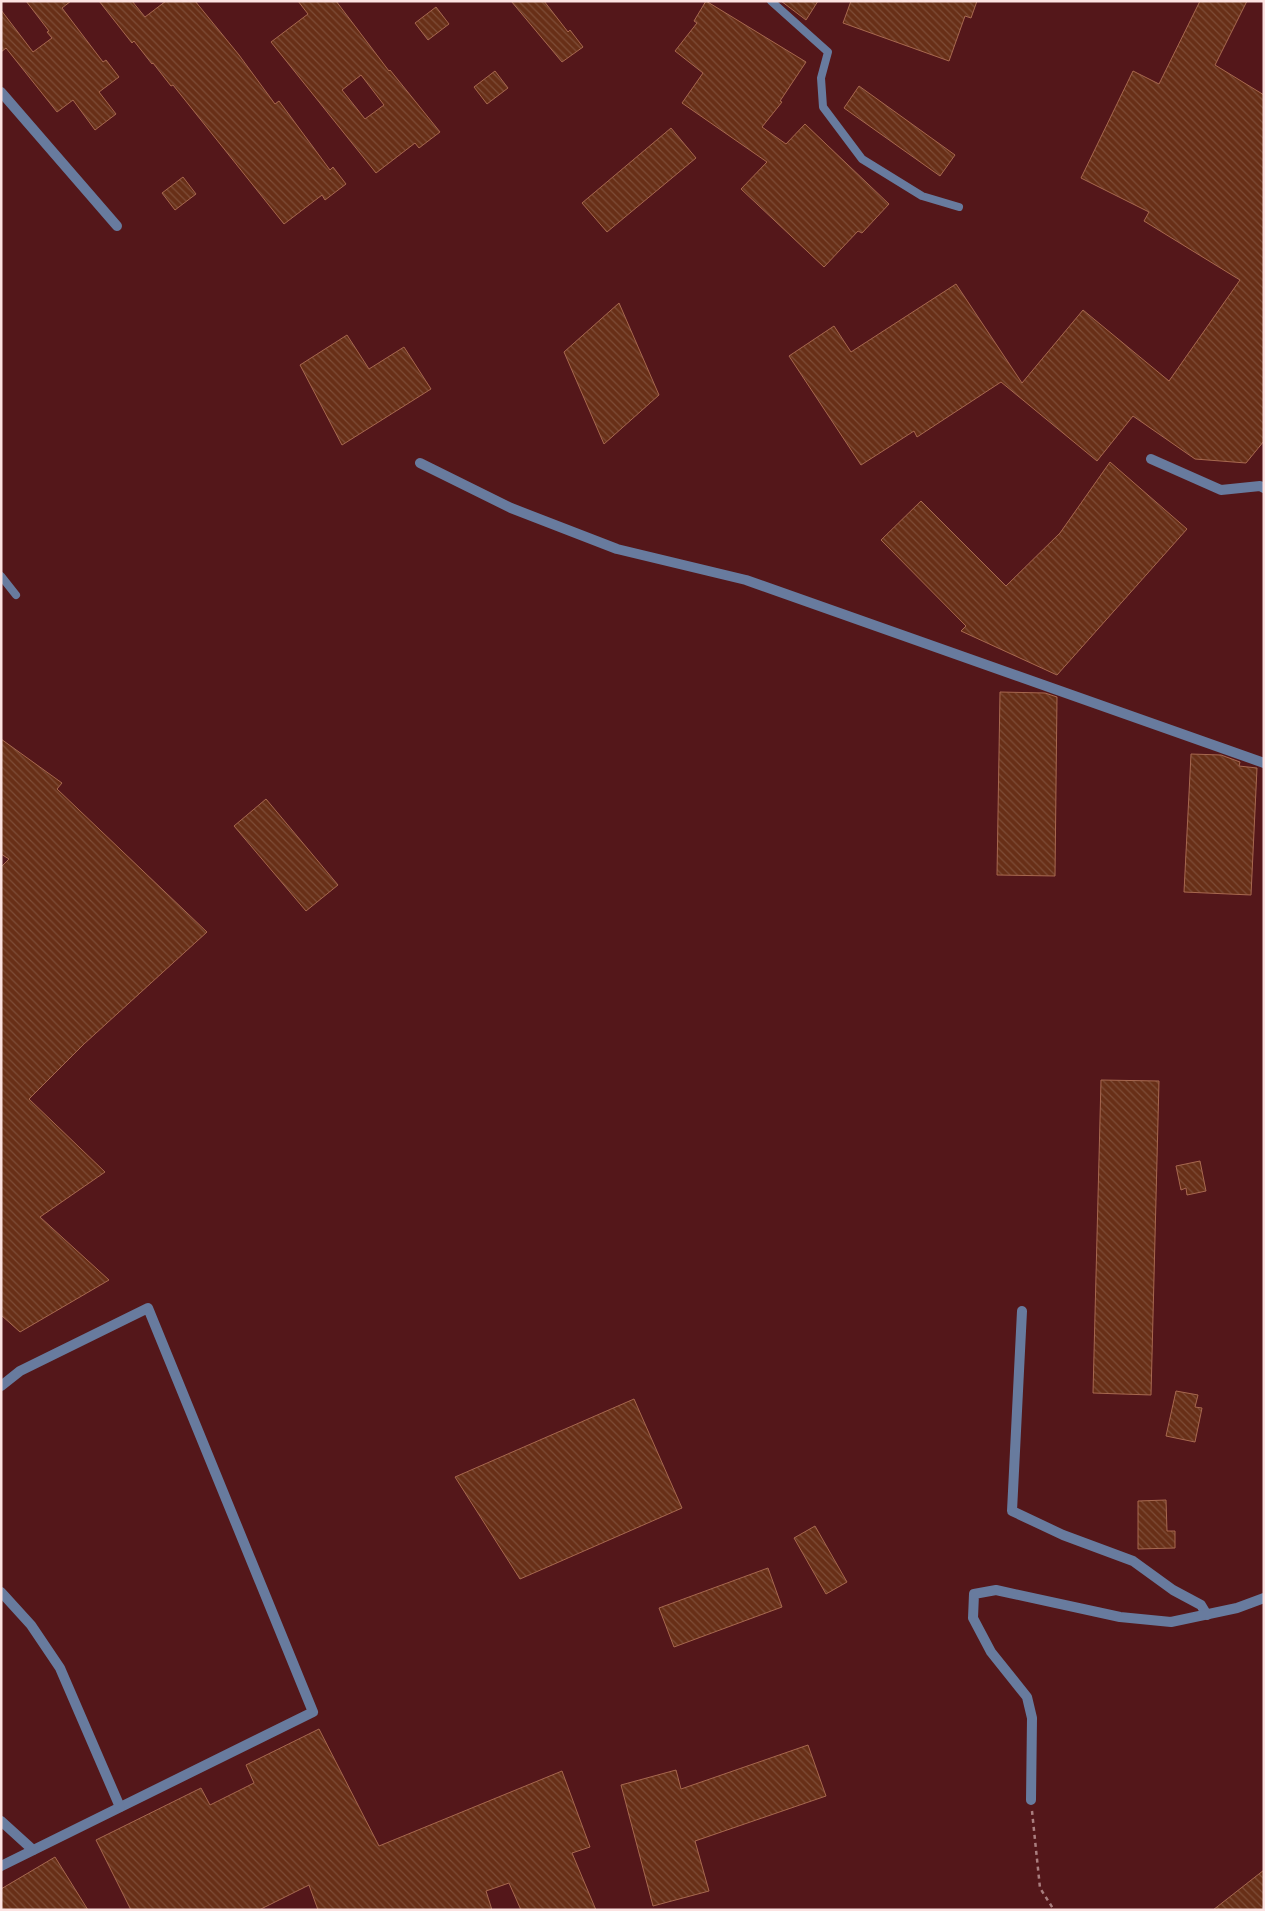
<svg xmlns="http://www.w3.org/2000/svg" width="1265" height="1911" viewBox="0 0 1265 1911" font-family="'PT Sans Narrow',sans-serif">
  <defs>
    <pattern id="building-back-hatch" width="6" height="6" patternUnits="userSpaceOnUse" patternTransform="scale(1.25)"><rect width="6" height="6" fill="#682f17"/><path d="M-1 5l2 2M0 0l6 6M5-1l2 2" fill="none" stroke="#7e4d38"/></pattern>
  </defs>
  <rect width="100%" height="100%" fill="#54171a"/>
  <!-- building -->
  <g fill="url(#building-back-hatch)" stroke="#a7684f" fill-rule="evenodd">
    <polygon points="26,1 71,1 62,8 103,62 106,60 119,77 99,92 116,114 95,130 73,100 57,112 6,48 1,52 1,10 33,52 52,38 47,32 49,31"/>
    <polygon points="99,1 132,1 145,17 166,1 195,1 239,55 275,104 279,101 330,170 333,167 346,184 325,200 322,195 284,224 173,85 171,86 153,63 152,64 134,41 132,43"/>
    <path d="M298,1H336L389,71L390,70L440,132L419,148L415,143L376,173L271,42L308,14ZM361,75L384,105L365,119L342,90Z"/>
    <polygon points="511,1 544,1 568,32 570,30 583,47 562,62"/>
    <polygon points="706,1 806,62 780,101 782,102 762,127 786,144 805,124 889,204 862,233 858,231 824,267 741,189 767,162 682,103 703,73 675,51 697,23 694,21"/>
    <polygon points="781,1 818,1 806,20"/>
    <polygon points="851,1 977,1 971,18 965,16 949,61 843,23"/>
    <polygon points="1200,1 1247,1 1215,65 1264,95 1264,441 1246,463 1195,459 1133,416 1097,461 1001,382 917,437 914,431 861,465 789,356 834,326 851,352 956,284 1022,383 1083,310 1169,381 1240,280 1144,221 1149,212 1081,178 1133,71 1159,84"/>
    <polygon points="436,7 449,24 428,40 415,23"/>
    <polygon points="495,71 508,88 487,104 474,87"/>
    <polygon points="859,86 955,155 940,176 844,108"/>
    <polygon points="671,128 696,158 607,232 582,203"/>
    <polygon points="183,177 196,194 175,210 162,193"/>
    <polygon points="619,303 659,395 604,444 564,352"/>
    <polygon points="347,335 369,369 404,347 431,389 342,445 300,365"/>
    <polygon points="1110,462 1187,529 1057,675 961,631 966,626 881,540 921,501 1006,586 1060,533"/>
    <polygon points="1000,692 1045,693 1057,697 1055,876 997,875"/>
    <polygon points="1,739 62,783 57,789 207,932 84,1044 29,1099 105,1172 40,1217 109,1280 20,1332 1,1315 1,867 9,859 1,854"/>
    <polygon points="1191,754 1221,755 1240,762 1239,766 1257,768 1251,895 1184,892"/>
    <polygon points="266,799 338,885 306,911 234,826"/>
    <polygon points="1101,1080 1159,1081 1151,1395 1093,1393"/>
    <polygon points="1200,1161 1206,1191 1187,1195 1186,1188 1181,1190 1176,1166"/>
    <polygon points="1176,1391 1198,1395 1195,1407 1202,1408 1195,1442 1166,1436"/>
    <polygon points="634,1399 682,1508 520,1579 455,1477"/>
    <polygon points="1166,1500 1167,1531 1175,1531 1175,1548 1138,1549 1138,1501"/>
    <polygon points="815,1526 847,1582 826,1594 794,1538"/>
    <polygon points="768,1568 782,1607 674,1647 659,1608"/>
    <polygon points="319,1729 379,1846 562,1771 590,1847 572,1853 596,1910 521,1910 509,1883 486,1891 492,1910 318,1910 309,1885 259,1910 131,1910 96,1840 201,1788 210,1805 254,1783 246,1765"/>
    <polygon points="808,1745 826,1796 695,1841 709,1891 653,1906 621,1785 676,1770 681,1789"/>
    <polygon points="55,1857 88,1910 1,1910 1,1889"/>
    <polygon points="1264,1870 1264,1910 1213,1910"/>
  </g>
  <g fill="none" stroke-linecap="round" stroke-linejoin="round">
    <!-- path -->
    <polyline stroke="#a97e7f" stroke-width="2.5" stroke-dasharray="4 4" stroke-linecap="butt" points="1032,1811 1040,1888 1054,1910"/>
    <!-- service -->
    <g stroke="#687b9e" stroke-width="8">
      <polyline points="771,1 828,52 821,78 823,107 862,159 922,196 959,207"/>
      <polyline points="1,576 16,595"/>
    </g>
    <!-- minor -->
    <g stroke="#687b9e" stroke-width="10">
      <polyline points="1,92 117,226"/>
      <polyline points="1151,459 1221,490 1260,486 1264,488"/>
      <polyline points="420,463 511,508 617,549 746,580 1264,763"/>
      <polyline points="1022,1311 1012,1511 1063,1535 1133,1561 1173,1590 1201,1605 1207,1615"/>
      <polyline points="1,1386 20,1371 148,1308 313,1712 1,1866"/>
      <polyline points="1,1592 31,1625 60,1668 120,1807"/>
      <polyline points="1031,1800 1032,1718 1027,1697 991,1652 973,1618 974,1594 996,1590 1120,1617 1171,1622 1237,1608 1264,1598"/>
      <polyline points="1,1821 33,1850"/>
    </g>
  </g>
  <!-- border -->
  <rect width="1265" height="1911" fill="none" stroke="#fce3e2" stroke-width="5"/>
</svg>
